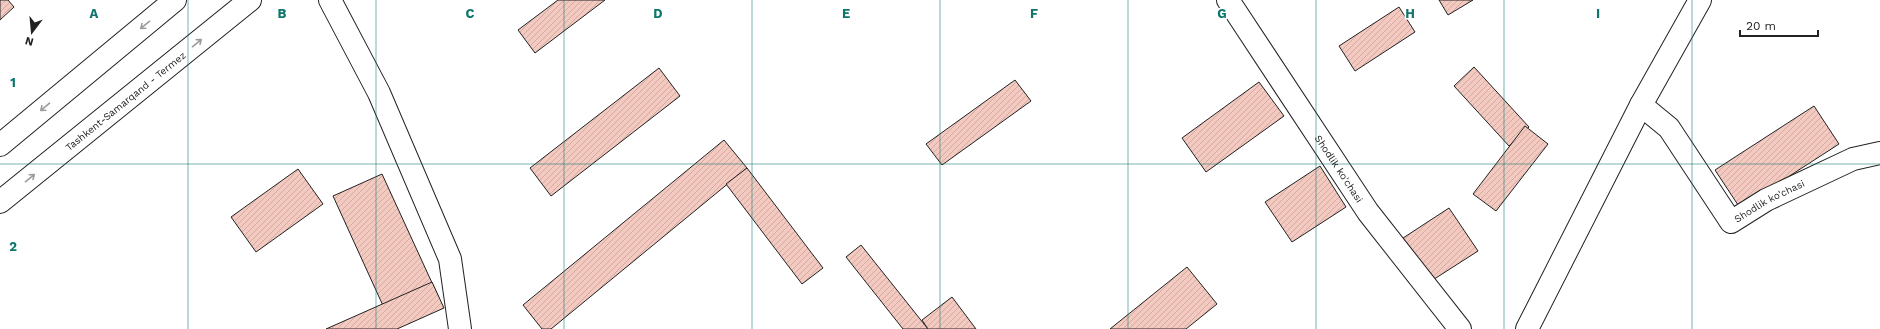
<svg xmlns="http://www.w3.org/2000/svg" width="1880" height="329" viewBox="0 0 1880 329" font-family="'Work Sans',sans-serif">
  <defs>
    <pattern id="building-hatch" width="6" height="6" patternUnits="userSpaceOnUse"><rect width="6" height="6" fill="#f3c9c0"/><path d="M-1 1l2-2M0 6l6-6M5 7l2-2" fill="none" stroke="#d0aca5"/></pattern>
  </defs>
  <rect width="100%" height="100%" fill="#fff"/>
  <!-- building -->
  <g fill="url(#building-hatch)" stroke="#222">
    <polygon points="0,0 8,0 14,7 0,20"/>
    <polygon points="558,0 605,0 535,53 518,30"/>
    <polygon points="1439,0 1473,0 1448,15"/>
    <polygon points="1399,7 1415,32 1355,71 1339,46"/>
    <polygon points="1474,67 1529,127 1509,146 1454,86"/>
    <polygon points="659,68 680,96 551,196 530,168"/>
    <polygon points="1015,80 1031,101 942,165 926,144"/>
    <polygon points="1259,82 1284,116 1206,172 1182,138"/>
    <polygon points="1814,106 1839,144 1740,208 1715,170"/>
    <polygon points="1525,126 1548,144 1496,211 1473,194"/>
    <polygon points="724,140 747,168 551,329 542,329 523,305"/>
    <polygon points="1320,166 1346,207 1292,242 1265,202"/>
    <polygon points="747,168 823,268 802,284 726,184"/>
    <polygon points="298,169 323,204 256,252 231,217"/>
    <polygon points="382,174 439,298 390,321 333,196"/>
    <polygon points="1449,208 1478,251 1428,283 1400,240"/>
    <polygon points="861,245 928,329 903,329 846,257"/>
    <polygon points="1187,267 1217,304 1186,329 1110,329"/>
    <polygon points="432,282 444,308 397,329 326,329"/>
    <polygon points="952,297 976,329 928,329 922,320"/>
  </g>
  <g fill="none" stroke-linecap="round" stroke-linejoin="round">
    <!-- minor casing -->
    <g stroke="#222" stroke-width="24">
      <g id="minor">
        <polyline points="330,0 379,93 450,259 460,329"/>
        <path id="s1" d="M1228,0L1368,212L1460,329"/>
        <polyline points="1641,105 1700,0"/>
        <path id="s2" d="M1527,329L1641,105L1669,128L1731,222L1766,200L1853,159L1880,153"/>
      </g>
    </g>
    <!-- trunk casing -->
    <g stroke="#222" stroke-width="24">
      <g id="trunk">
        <polyline points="0,145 175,0"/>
        <path id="s3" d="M0,202L250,0"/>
      </g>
    </g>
    <!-- minor -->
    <use href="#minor" stroke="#fff" stroke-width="22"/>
    <!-- trunk -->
    <use href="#trunk" stroke="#fff" stroke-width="22"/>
  </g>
  <!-- one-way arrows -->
  <defs><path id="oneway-shaft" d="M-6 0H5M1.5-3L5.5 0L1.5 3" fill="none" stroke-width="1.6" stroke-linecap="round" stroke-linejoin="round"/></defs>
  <g stroke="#9c9c9c">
    <use href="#oneway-shaft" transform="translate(145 25) rotate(141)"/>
    <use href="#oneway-shaft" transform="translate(197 43) rotate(-39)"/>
    <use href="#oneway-shaft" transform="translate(45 107) rotate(140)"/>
    <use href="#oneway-shaft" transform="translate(30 178) rotate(-39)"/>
  </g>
  <!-- grid -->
  <path fill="none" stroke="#0f766e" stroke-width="1" stroke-opacity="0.55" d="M188,0V329M376,0V329M564,0V329M752,0V329M940,0V329M1128,0V329M1316,0V329M1504,0V329M1692,0V329M0,164H1880"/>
  <g text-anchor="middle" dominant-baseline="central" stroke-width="3" stroke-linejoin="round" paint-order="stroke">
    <!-- street labels -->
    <g font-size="10" fill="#222" stroke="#fff">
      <text stroke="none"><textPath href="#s3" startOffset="161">Tashkent-Samarqand - Termez</textPath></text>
      <text stroke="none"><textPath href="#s1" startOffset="202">Shodlik ko'chasi</textPath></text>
      <text stroke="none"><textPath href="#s2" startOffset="444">Shodlik ko'chasi</textPath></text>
    </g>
  </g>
  <g font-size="13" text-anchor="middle" font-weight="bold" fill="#0f766e" stroke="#fff" stroke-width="3" stroke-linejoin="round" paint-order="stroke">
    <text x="94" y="18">A</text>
    <text x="282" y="18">B</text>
    <text x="470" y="18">C</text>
    <text x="658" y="18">D</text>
    <text x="846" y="18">E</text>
    <text x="1034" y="18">F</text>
    <text x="1222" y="18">G</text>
    <text x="1410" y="18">H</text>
    <text x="1598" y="18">I</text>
    <text x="13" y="87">1</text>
    <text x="13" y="251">2</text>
  </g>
  <!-- north arrow -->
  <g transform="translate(32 32) rotate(196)" stroke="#ffffff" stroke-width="3" paint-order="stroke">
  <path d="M0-3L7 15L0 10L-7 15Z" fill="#222222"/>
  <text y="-6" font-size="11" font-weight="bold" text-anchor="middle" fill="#222222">N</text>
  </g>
  <!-- scale -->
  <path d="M1740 30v6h78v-6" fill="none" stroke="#222222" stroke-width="2"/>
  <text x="1746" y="30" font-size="12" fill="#222222" stroke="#ffffff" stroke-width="3" paint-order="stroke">20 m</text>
</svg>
